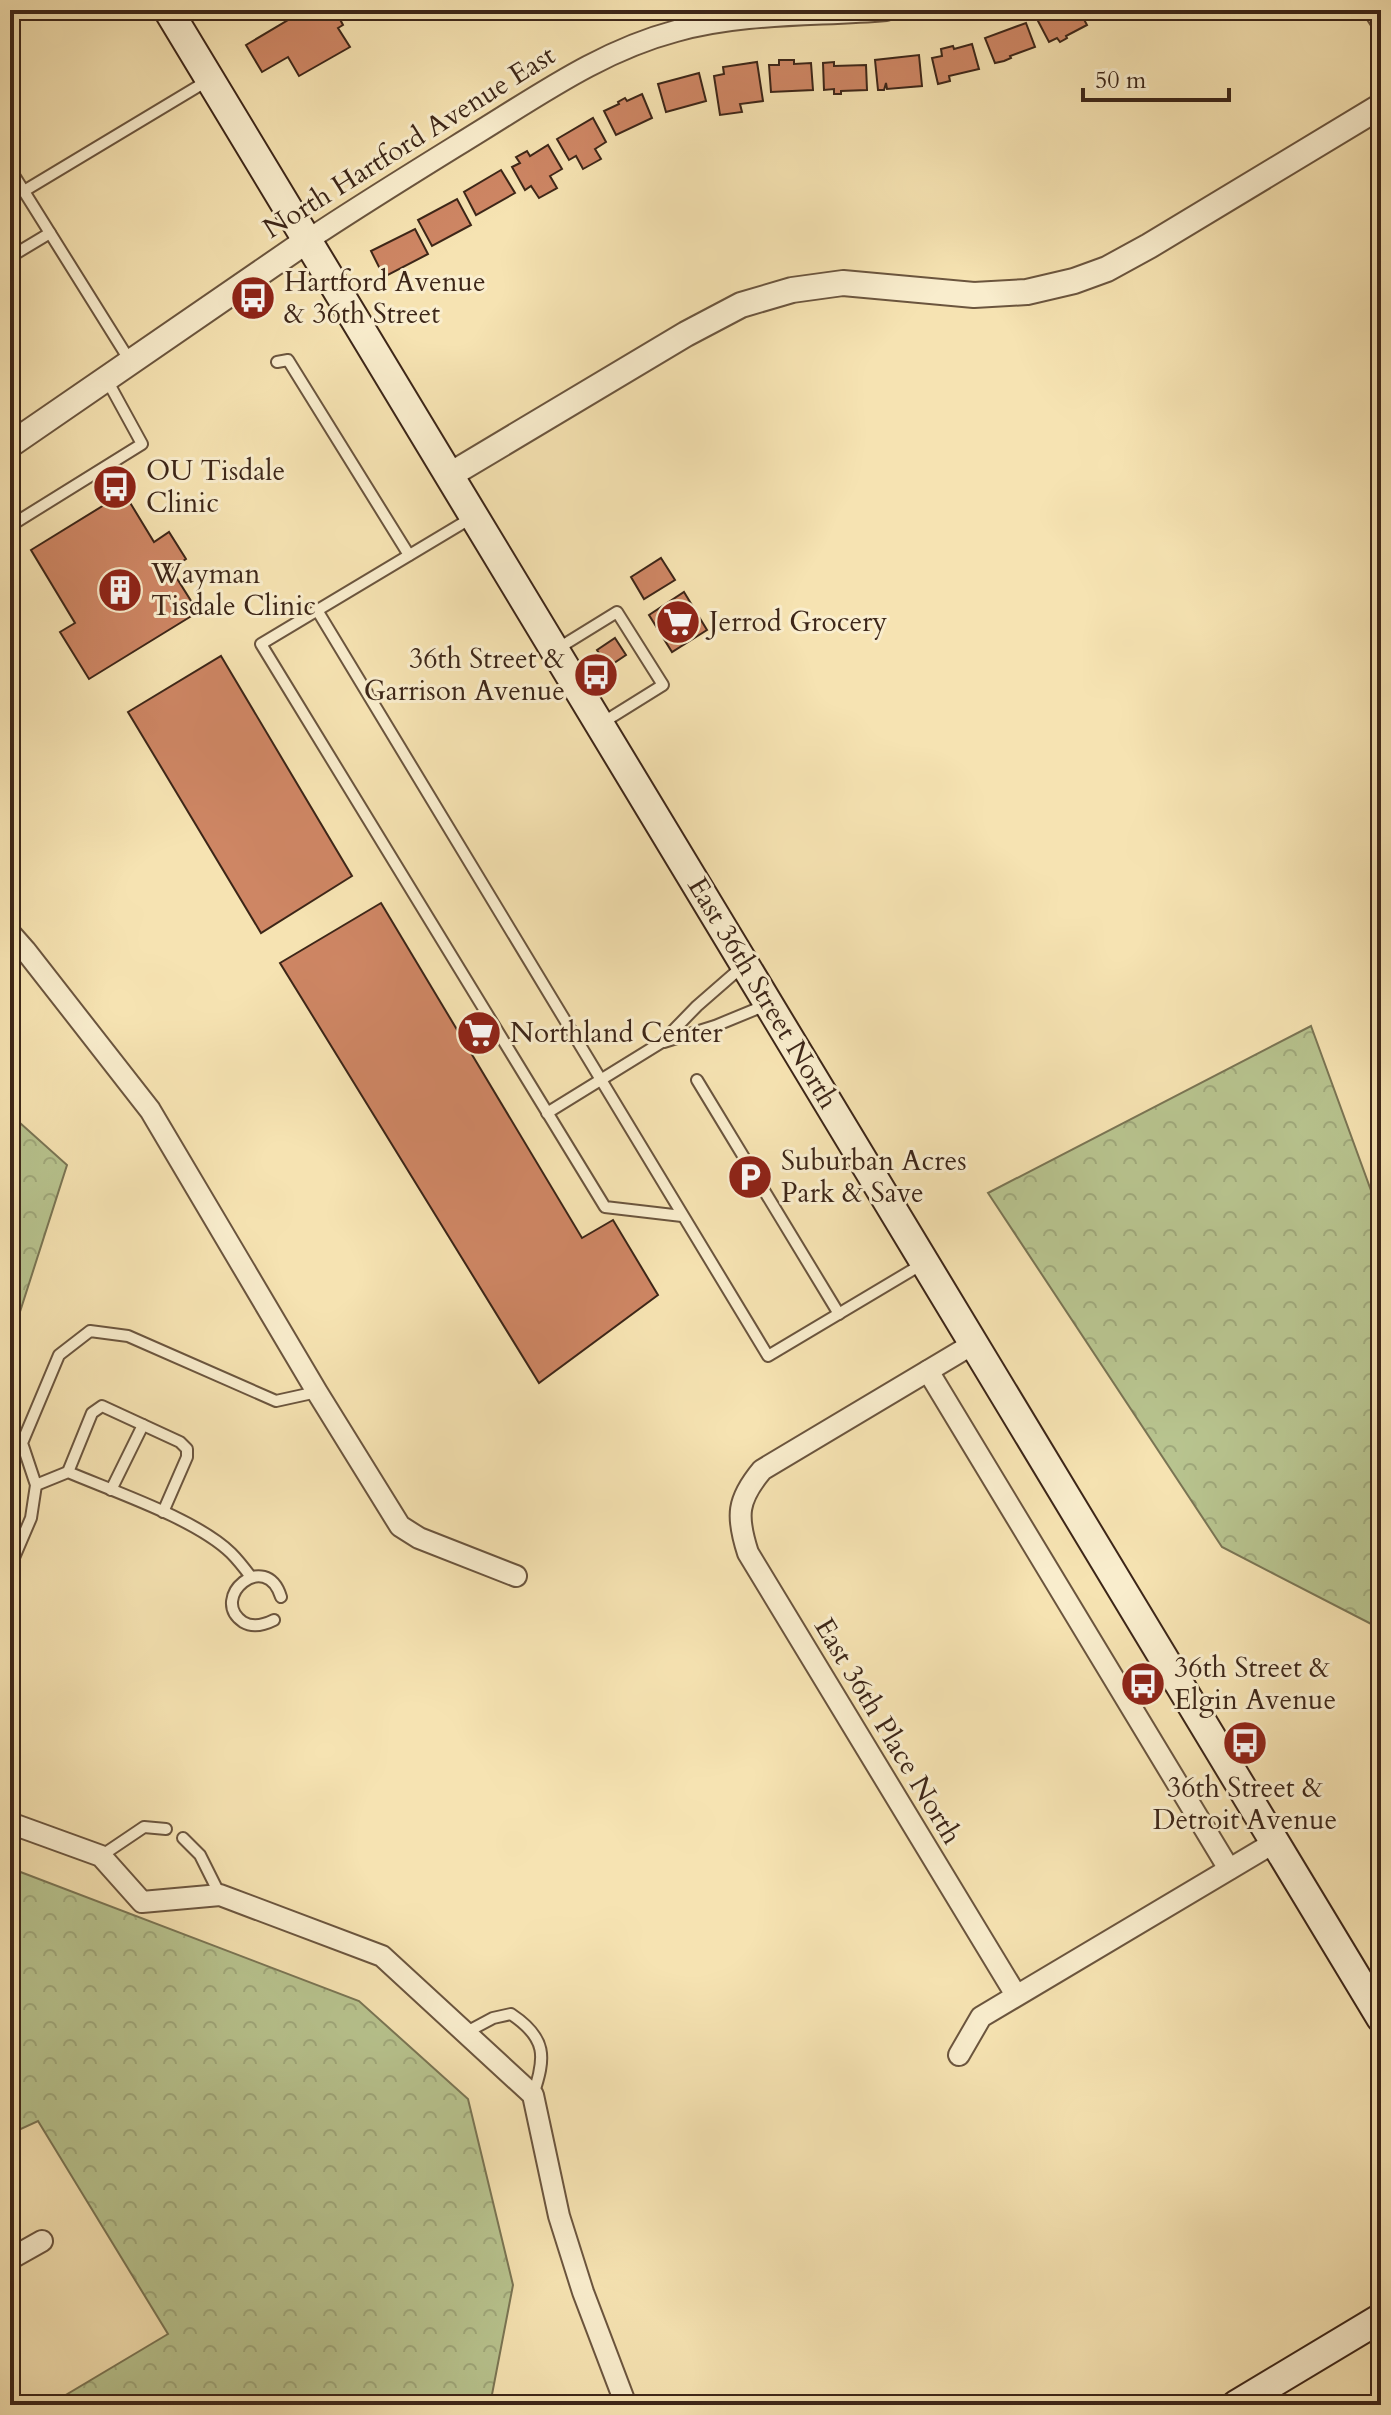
<svg xmlns="http://www.w3.org/2000/svg" width="1391" height="2415" viewBox="0 0 1391 2415" font-family="Cardo,serif">
  <defs>
    <pattern id="forest-crowns" width="20" height="18" patternUnits="userSpaceOnUse" patternTransform="scale(2)"><rect width="20" height="18" fill="#b8c48f"/><path d="M2 6a3 3 0 1 1 6 0M12 15a3 3 0 1 1 6 0" fill="none" stroke="#9fa87b"/></pattern>
  </defs>
  <rect width="100%" height="100%" fill="#f6e3b2"/>
  <filter id="stains"><feTurbulence type="fractalNoise" baseFrequency=".0025" numOctaves="4"/><feColorMatrix values="0 0 0 0 .2 0 0 0 0 .09 0 0 0 0 .02 0 0 0 .5 -.17"/></filter>
  <radialGradient id="worn" r=".72"><stop offset=".6" stop-color="#630" stop-opacity="0"/><stop offset="1" stop-color="#630" stop-opacity=".3"/></radialGradient>
  <!-- forest -->
  <g fill="url(#forest-crowns)" stroke="#7a7554" stroke-width="2">
    <polygon points="1311,1026 1381,1218 1381,1629 1222,1547 988,1193"/>
    <polygon points="10,1114 67,1165 10,1343"/>
    <polygon points="10,1868 359,2001 468,2099 513,2285 490,2405 49,2405 168,2334 38,2121 10,2134"/>
  </g>
  <!-- building -->
  <g fill="#ce8664" stroke="#3d2618" stroke-width="2">
    <polygon points="305,10 335,10 343,25 338,28 350,47 299,76 288,57 262,72 246,45"/>
    <polygon points="1062,10 1079,10 1087,25 1066,36 1067,38 1060,42 1057,38 1049,42 1037,19 1047,13 1049,17"/>
    <polygon points="1026,23 1035,47 1010,56 1011,58 1004,61 995,63 985,38"/>
    <polygon points="972,44 979,69 949,76 950,81 938,84 932,58 942,56 941,49 953,46 954,49"/>
    <polygon points="919,55 922,86 887,89 886,83 884,90 878,90 875,60"/>
    <polygon points="779,60 794,60 794,64 811,63 813,90 771,92 769,65 779,65"/>
    <polygon points="757,62 763,101 740,104 742,112 720,115 714,76 724,74 723,67"/>
    <polygon points="834,62 834,66 866,65 867,90 841,91 841,94 834,94 834,89 824,90 823,63"/>
    <polygon points="699,73 706,101 666,112 658,84"/>
    <polygon points="642,94 652,118 616,135 604,111 619,104 618,102 625,98 627,101"/>
    <polygon points="593,118 606,142 595,149 601,159 583,169 576,156 569,160 557,139"/>
    <polygon points="548,145 562,169 550,176 557,188 539,198 531,186 525,190 512,167 520,163 516,157 527,151 530,156"/>
    <polygon points="501,170 515,193 476,215 464,192"/>
    <polygon points="457,199 471,225 432,246 418,220"/>
    <polygon points="415,229 428,254 384,277 371,251"/>
    <polygon points="126,496 154,542 169,532 186,559 171,569 198,612 89,679 60,632 75,623 31,550 109,502 111,505"/>
    <polygon points="661,558 675,580 644,599 631,577"/>
    <polygon points="684,592 707,630 672,652 649,615"/>
    <polygon points="615,638 626,655 608,667 597,650"/>
    <polygon points="221,656 352,876 261,933 128,712"/>
    <polygon points="381,903 582,1238 613,1220 658,1295 539,1383 280,963"/>
  </g>
  <g fill="none" stroke-linecap="round" stroke-linejoin="round">
    <!-- service casing -->
    <g stroke="#6b553e" stroke-width="14">
      <g id="service">
        <polyline points="10,169 130,361"/>
        <polyline points="24,191 207,81"/>
        <polyline points="10,257 50,233"/>
        <polyline points="277,362 288,360 409,555"/>
        <polyline points="473,517 261,644 605,1207 682,1216"/>
        <polyline points="10,526 142,444 107,380"/>
        <polyline points="317,610 768,1356 924,1263"/>
        <polyline points="557,649 617,612 663,685 602,723"/>
        <polyline points="664,1042 715,1026 766,1005"/>
        <polyline points="697,1080 839,1314"/>
        <polyline points="547,1113 662,1042 697,1006 744,965"/>
        <polyline points="68,1472 92,1413 102,1406 180,1442 187,1449 187,1457 163,1512"/>
        <path d="M36,1485L68,1472C115,1492 196,1519 231,1553C238,1560 245,1569 251,1577"/>
        <polyline points="111,1490 143,1425"/>
        <polyline points="10,1567 31,1518 36,1485 22,1443 59,1355 90,1331 128,1336 276,1401 317,1392"/>
        <path d="M274,1620C264,1625 253,1628 243,1622C208,1598 266,1548 281,1597"/>
        <polyline points="183,1838 200,1855 220,1895"/>
        <polyline points="101,1856 144,1827 166,1829"/>
        <path d="M465,2033L493,2018L511,2014C547,2038 546,2057 533,2095"/>
      </g>
    </g>
    <!-- minor casing -->
    <g stroke="#6b553e" stroke-width="24">
      <g id="minor">
        <polyline points="1374,10 1381,21"/>
        <path d="M308,240C365,202 424,166 482,130C545,91 604,50 676,31C744,12 816,16 886,10"/>
        <polyline points="10,933 25,950 150,1110 317,1392 400,1526 419,1538 516,1576"/>
        <path d="M973,1344L762,1470C737,1500 736,1516 748,1553L1016,1995"/>
        <polyline points="928,1371 1229,1869"/>
        <polyline points="10,1823 101,1856 142,1902 220,1895 382,1956 533,2095 559,2216 583,2292 626,2405"/>
        <polyline points="959,2055 981,2017 1275,1842"/>
        <polyline points="10,2259 42,2241"/>
      </g>
    </g>
    <!-- tertiary casing -->
    <g stroke="#6b553e" stroke-width="28">
      <g id="tertiary">
        <polyline points="10,445 308,240"/>
        <polyline points="450,475 686,334 741,305 792,290 843,283 974,295 1027,292 1074,281 1107,269 1149,246 1381,106"/>
      </g>
    </g>
    <!-- secondary casing -->
    <g stroke="#3d2618" stroke-width="32">
      <g id="secondary">
        <polyline points="168,10 1381,2018"/>
        <polyline points="1236,2405 1381,2318"/>
      </g>
    </g>
    <!-- service -->
    <use href="#service" stroke="#f9edcd" stroke-width="10"/>
    <!-- minor -->
    <use href="#minor" stroke="#f9edcd" stroke-width="20"/>
    <!-- tertiary -->
    <use href="#tertiary" stroke="#f9edcd" stroke-width="24"/>
    <!-- secondary -->
    <use href="#secondary" stroke="#f9edcd" stroke-width="28"/>
  </g>
  <!-- icons -->
  <defs>
    <g id="bus-disc" transform="scale(2.3)"><circle r="9.5" fill="#8f2418" stroke="#f9edcd"/><path d="M-5-6H5V4H4V6H2V4H-2V6H-4V4H-5ZM-3.5-4V0h7V-4ZM-3.5 1.2v1.5H-2V1.2ZM2 1.2v1.5H3.5V1.2Z" fill="#fff"/></g>
    <g id="building-disc" transform="scale(2.3)"><circle r="9.5" fill="#8f2418" stroke="#f9edcd"/><path d="M-4-6H4V6H1V3H-1V6H-4ZM-2.5-4.3h1.7v1.8h-1.7ZM.8-4.3h1.7v1.8H.8ZM-2.5-1h1.7V.8h-1.7ZM.8-1h1.7V.8H.8Z" fill="#fff"/></g>
    <g id="supermarket-disc" transform="scale(2.3)"><circle r="9.5" fill="#8f2418" stroke="#f9edcd"/><path d="M-6-5.5h2.5l.6 2H6L4.5 2H-2.5L-4.4-4H-6ZM-1.5 3.2a1.3 1.3 0 1 0 .1 0ZM3 3.2a1.3 1.3 0 1 0 .1 0Z" fill="#fff"/></g>
    <g id="parking-disc" transform="scale(2.3)"><circle r="9.5" fill="#8f2418" stroke="#f9edcd"/><path d="M-3.5-5.5H1a3.5 3.5 0 0 1 0 7H-1V5.5H-3.5ZM-1-3.4V-.6H.8a1.4 1.4 0 0 0 0-2.8Z" fill="#fff"/></g>
  </defs>
  <g fill-rule="evenodd">
    <use href="#bus-disc" x="253" y="298"/>
    <use href="#bus-disc" x="115" y="487"/>
    <use href="#building-disc" x="120" y="590"/>
    <use href="#supermarket-disc" x="678" y="622"/>
    <use href="#bus-disc" x="596" y="675"/>
    <use href="#supermarket-disc" x="479" y="1033"/>
    <use href="#parking-disc" x="750" y="1177"/>
    <use href="#bus-disc" x="1143" y="1684"/>
    <use href="#bus-disc" x="1245" y="1743"/>
  </g>
  <g text-anchor="middle" dominant-baseline="central" stroke-width="6" stroke-linejoin="round" paint-order="stroke">
    <!-- street labels -->
    <g font-size="28" fill="#3d2618" stroke="#f9edcd">
      <text transform="translate(409 142) rotate(-32)">North Hartford Avenue East</text>
      <text transform="translate(763 993) rotate(59)">East 36th Street North</text>
      <text transform="translate(888 1731) rotate(59)">East 36th Place North</text>
    </g>
    <!-- poi labels -->
    <g font-size="28" fill="#3d2618" stroke="#f9edcd" text-anchor="start">
      <text x="284" y="282">Hartford Avenue<tspan x="284" dy="32">&amp; 36th Street</tspan></text>
      <text x="146" y="471">OU Tisdale<tspan x="146" dy="32">Clinic</tspan></text>
      <text x="151" y="574">Wayman<tspan x="151" dy="32">Tisdale Clinic</tspan></text>
      <text x="709" y="622">Jerrod Grocery</text>
      <text x="565" y="659" text-anchor="end">36th Street &amp;<tspan x="565" dy="32">Garrison Avenue</tspan></text>
      <text x="510" y="1033">Northland Center</text>
      <text x="781" y="1161">Suburban Acres<tspan x="781" dy="32">Park &amp; Save</tspan></text>
      <text x="1174" y="1668">36th Street &amp;<tspan x="1174" dy="32">Elgin Avenue</tspan></text>
      <text x="1245" y="1788" text-anchor="middle">36th Street &amp;<tspan x="1245" dy="32">Detroit Avenue</tspan></text>
    </g>
  </g>
  <!-- margin -->
  <rect width="1391" height="2415" fill="none" stroke="#f6e3b2" stroke-width="40"/>
  <rect x="12" y="12" width="1367" height="2391" fill="none" stroke="#3d2618" stroke-width="4"/>
  <rect x="20" y="20" width="1351" height="2375" fill="none" stroke="#3d2618" stroke-width="2"/>
  <!-- scale -->
  <path d="M1083 88v12h146v-12" fill="none" stroke="#3d2618" stroke-width="4"/>
  <text x="1095" y="88" font-size="24" fill="#3d2618" stroke="#f9edcd" stroke-width="6" paint-order="stroke">50 m</text>
  <rect width="100%" height="100%" filter="url(#stains)"/>
  <rect width="100%" height="100%" fill="url(#worn)"/>
</svg>
